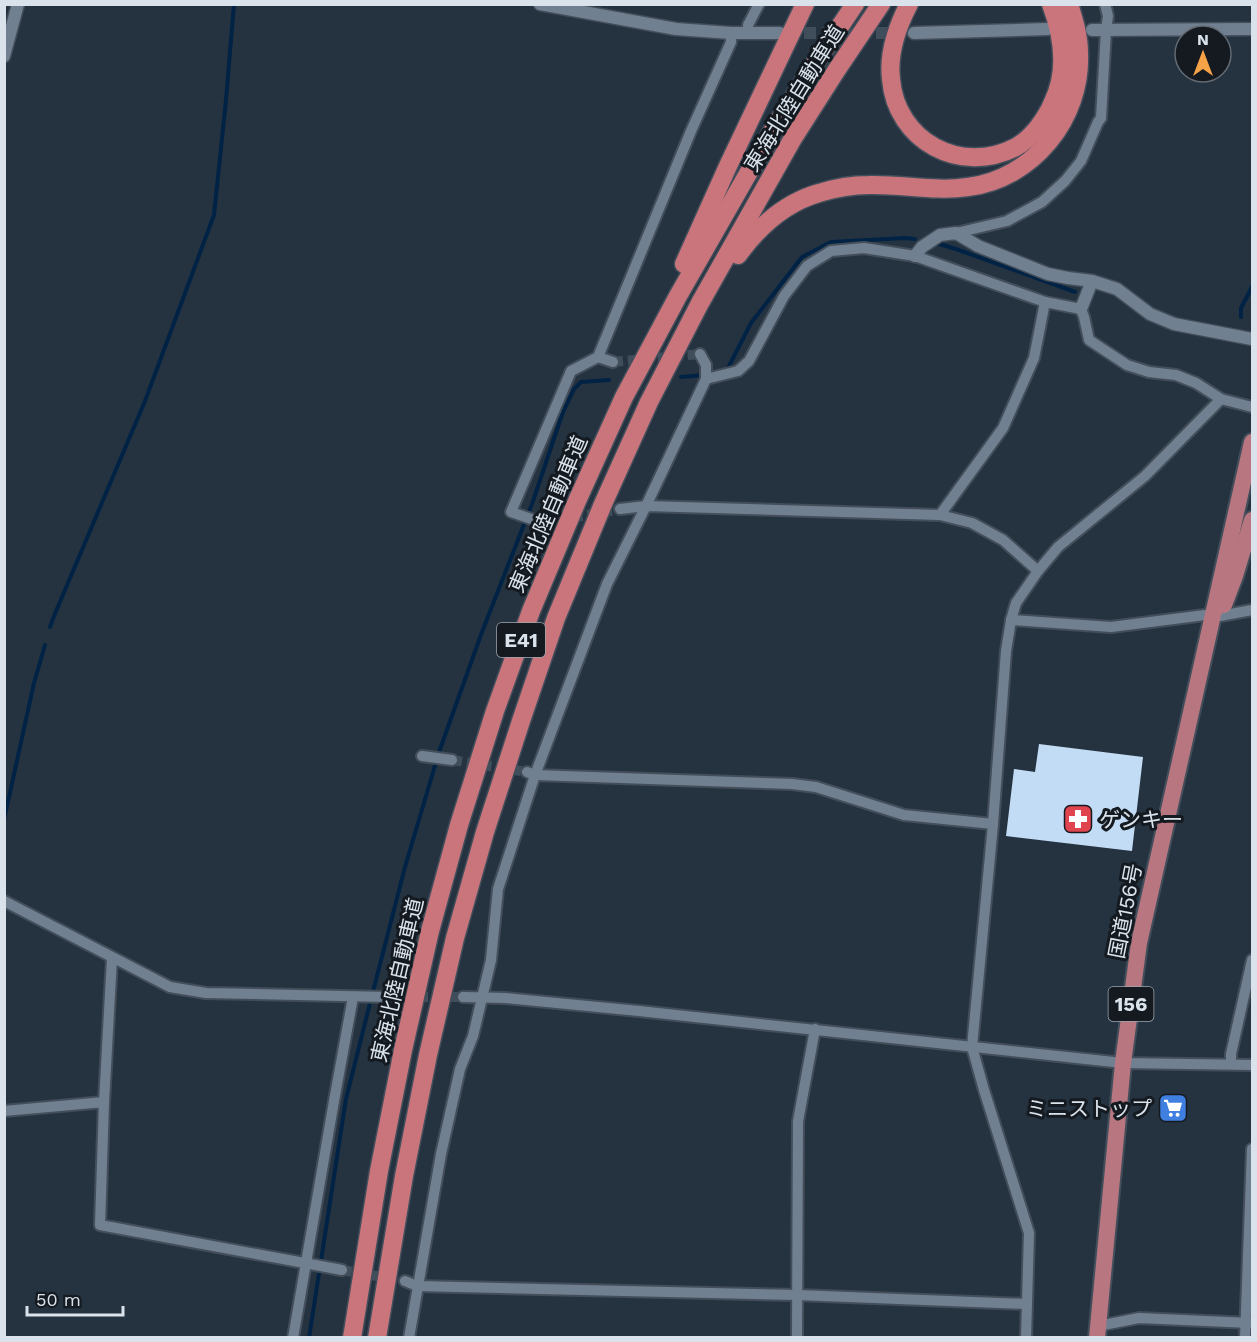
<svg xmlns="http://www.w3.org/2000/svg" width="1257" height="1342" viewBox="0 0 1257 1342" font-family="'Work Sans','Noto Sans JP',sans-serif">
  <rect width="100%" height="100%" fill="#253341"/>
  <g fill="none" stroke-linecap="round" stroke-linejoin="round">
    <!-- stream -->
    <g stroke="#002345" stroke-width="4">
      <polyline points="936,243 956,249 1075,292"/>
      <polyline points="1241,317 1241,308 1252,287"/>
      <polyline points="722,371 728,368 751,323 802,257 831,242 905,238 915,239"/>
      <polyline points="681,377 704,375"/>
      <polyline points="50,627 54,616 145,401 214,215 226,100 234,4"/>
      <polyline points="4,820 34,683 45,645"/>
      <polyline points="309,1338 346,1099 367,1015 405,867 439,752 482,632 532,504 563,412 574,389 581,382 609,380"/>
    </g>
  </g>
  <!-- building -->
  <polygon fill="#c3dcf6" points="1039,744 1143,757 1132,851 1006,836 1014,769 1035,772"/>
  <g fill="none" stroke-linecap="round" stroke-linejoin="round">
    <!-- minor-tunnel -->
    <g stroke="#404d5b" stroke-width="10" stroke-dasharray="10 5" stroke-linecap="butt">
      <polyline points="613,362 700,354"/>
      <polyline points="543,523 620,509"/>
      <polyline points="452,760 527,772"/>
      <polyline points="388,997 463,997"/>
      <polyline points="342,1270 405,1281"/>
    </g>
    <!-- tertiary-tunnel -->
    <polyline stroke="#404d5b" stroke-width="12" stroke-dasharray="12 6" stroke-linecap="butt" points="786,33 914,33"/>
    <!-- minor casing -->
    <g stroke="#434e5a" stroke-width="14">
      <g id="minor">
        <polyline points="748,33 748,25 759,4"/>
        <polyline points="956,233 1007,221 1042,202 1065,181 1081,161 1098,122 1101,118 1106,30 1108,16 1105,4"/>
        <polyline points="598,357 613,362"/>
        <polyline points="706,379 738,371 749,361 784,296 807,266 831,251 864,248 915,256 1045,302 1081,309 1084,317 1089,340 1127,365 1149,372 1176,375 1196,383 1221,399 1252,407"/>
        <polyline points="620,509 646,506 940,515 972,523 1003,540 1038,571"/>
        <polyline points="940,515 1003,428 1034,358 1045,302"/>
        <polyline points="543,523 511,512 571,371 598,357 691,131 731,42 731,33"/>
        <polyline points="1220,616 1252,610"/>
        <polyline points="1011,620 1111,627 1213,614"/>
        <polyline points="422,756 452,760"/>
        <polyline points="527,772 535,775 792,784 816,787 904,815 993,824"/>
        <polyline points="4,901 170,987 206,993 388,997"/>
        <polyline points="463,997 505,998 639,1011 1123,1063 1252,1065"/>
        <polyline points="1231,1064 1231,1054 1252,960"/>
        <polyline points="104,1102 112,958"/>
        <polyline points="4,1111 104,1102 100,1225 342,1270"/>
        <polyline points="405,1281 417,1286 798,1295 1026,1304"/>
        <polyline points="1098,1326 1139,1318 1250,1323"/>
        <polyline points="293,1338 334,1101 353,997"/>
        <polyline points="409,1338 441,1154 460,1069 473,1036 491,960 498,889 535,775 607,584 646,506 706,379 706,365 700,354"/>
        <polyline points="797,1338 798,1121 815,1029"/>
        <polyline points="1026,1338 1029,1233 984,1090 972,1047 993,824 1006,651 1011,620 1016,603 1038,571 1058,547 1145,476 1221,399"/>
        <polyline points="1245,1338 1252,1149"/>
      </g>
    </g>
    <!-- tertiary casing -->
    <g stroke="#434e5a" stroke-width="15">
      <g id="tertiary">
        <polyline points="540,4 676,29 731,33 780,33"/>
        <polyline points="1092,30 1252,29"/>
        <polyline points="914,33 1048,29"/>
        <polyline points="4,56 18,4"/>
        <polyline points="915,256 922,247 940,235 956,233 978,246 1048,274 1068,278 1092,281 1117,289 1150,314 1174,324 1252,339"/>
        <polyline points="1081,309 1092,281"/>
      </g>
    </g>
    <!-- trunk casing -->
    <g stroke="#434e5a" stroke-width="20">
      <g id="trunk">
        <polyline points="1224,605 1235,576 1252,520"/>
        <polyline points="1097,1338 1123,1063 1139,943 1252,442"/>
      </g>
    </g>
    <!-- motorway casing -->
    <g stroke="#434e5a" stroke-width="21">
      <g id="motorway">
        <path d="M909,4C897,27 888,54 891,79C896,141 961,176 1016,147C1032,138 1046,119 1053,102C1068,71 1063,36 1051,4"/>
        <path d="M738,255C759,226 784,203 819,193C835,188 852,185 869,185C902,184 935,192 968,187C1033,179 1082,118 1079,53C1079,36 1074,20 1069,4"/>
        <polyline points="684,264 728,166 805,4"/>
        <polyline points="352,1338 379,1171 403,1050 430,931 459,825 495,711 531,611 577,501 624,397 678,296 773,130 818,59 855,4"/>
        <polyline points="377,1338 404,1176 428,1055 455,938 485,832 521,721 556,618 603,504 649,402 700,303 792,140 836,71 881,4"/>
      </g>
    </g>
    <!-- minor -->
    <use href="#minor" stroke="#718091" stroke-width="10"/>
    <!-- tertiary -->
    <use href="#tertiary" stroke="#718091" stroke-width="12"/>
    <!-- trunk -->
    <use href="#trunk" stroke="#b87780" stroke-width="16"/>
    <!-- motorway -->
    <use href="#motorway" stroke="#ca757c" stroke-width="18"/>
  </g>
  <!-- icons -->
  <defs>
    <g id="pharmacy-square" transform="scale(1.5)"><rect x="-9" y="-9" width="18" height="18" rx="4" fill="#e0444e" stroke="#141a20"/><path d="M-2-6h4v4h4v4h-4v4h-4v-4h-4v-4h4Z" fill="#fff"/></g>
    <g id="supermarket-square" transform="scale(1.5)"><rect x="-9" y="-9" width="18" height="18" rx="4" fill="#3f7fe0" stroke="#141a20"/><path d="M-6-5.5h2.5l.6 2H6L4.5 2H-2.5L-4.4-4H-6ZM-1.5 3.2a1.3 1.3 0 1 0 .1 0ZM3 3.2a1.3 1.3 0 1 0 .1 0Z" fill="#fff"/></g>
  </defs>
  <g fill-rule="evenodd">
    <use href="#pharmacy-square" x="1078" y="819"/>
    <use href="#supermarket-square" x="1173" y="1108"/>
  </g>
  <g text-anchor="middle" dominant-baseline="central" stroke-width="6" stroke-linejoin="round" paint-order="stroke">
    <!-- shield labels -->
    <g fill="#141a20" stroke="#9fa7af" stroke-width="1.5">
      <rect x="497" y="623" width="48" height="34" rx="4.5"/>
      <rect x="1108.5" y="987" width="45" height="34" rx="4.5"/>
    </g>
    <g font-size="20" font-weight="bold" fill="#dae3ec">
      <text x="521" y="640">E41</text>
      <text x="1131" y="1004">156</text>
    </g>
    <!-- street labels -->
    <g font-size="21" fill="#dae3ec" stroke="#141a20">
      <text transform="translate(794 98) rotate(-58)">東海北陸自動車道</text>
      <text transform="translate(548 514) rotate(-67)">東海北陸自動車道</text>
      <text transform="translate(1125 911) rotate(-79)">国道156号</text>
      <text transform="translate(397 980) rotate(-77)">東海北陸自動車道</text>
    </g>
    <!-- poi labels -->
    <g font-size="21" fill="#dae3ec" stroke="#141a20" text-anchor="start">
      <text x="1099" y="819">ゲンキー</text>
      <text x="1152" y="1108" text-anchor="end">ミニストップ</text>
    </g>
  </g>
  <!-- border -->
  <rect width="1257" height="1342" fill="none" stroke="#dae3ec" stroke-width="12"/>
  <!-- north arrow -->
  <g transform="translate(1203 54)"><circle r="28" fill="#141a20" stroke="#636a72" stroke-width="1.5"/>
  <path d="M0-4.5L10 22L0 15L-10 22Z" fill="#f6a247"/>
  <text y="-9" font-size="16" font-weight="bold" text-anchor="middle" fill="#dae3ec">N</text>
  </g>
  <!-- scale -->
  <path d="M27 1306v9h96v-9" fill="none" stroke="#dae3ec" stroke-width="3"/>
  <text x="36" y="1306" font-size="18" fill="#dae3ec" stroke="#141a20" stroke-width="4.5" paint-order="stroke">50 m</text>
</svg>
